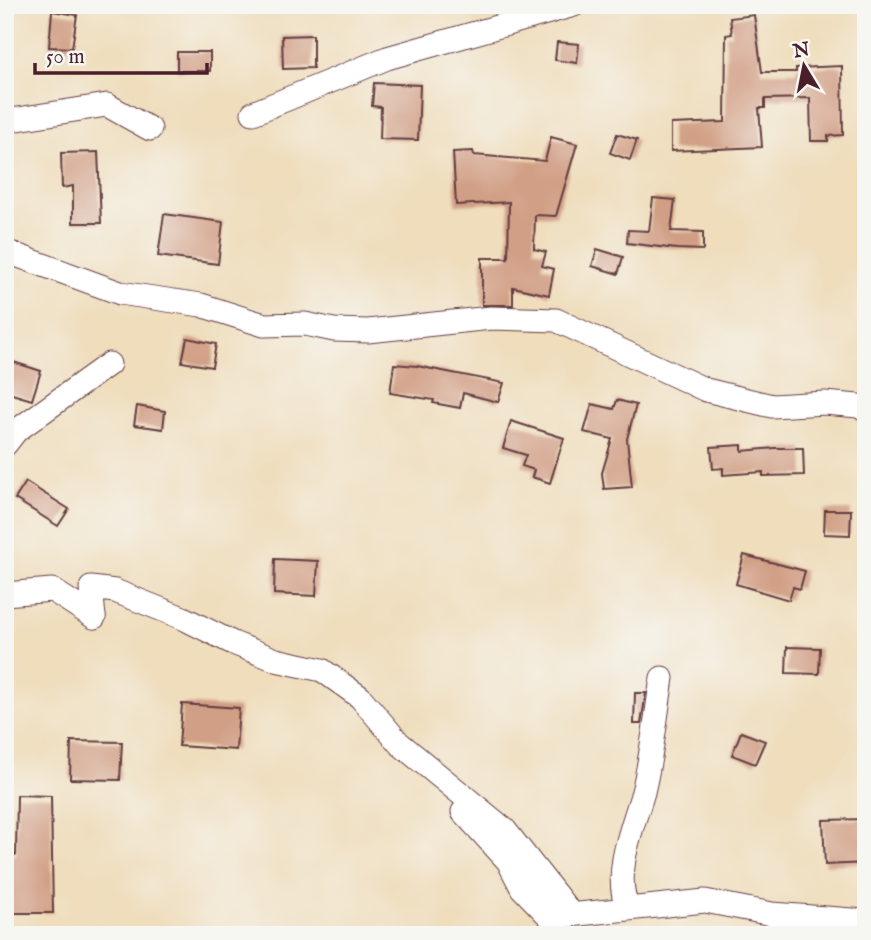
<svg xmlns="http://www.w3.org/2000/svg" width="871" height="940" viewBox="0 0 871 940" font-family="'IM FELL English',serif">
  <rect width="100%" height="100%" fill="#f6f6f2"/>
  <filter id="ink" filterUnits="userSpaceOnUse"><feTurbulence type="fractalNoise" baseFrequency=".0143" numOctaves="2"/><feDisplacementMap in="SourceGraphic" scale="14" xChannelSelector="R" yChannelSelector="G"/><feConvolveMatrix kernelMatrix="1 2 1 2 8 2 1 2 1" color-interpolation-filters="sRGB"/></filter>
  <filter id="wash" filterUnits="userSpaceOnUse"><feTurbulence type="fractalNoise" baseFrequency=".00686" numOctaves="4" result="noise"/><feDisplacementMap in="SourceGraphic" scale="28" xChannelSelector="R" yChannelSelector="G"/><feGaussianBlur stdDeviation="1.57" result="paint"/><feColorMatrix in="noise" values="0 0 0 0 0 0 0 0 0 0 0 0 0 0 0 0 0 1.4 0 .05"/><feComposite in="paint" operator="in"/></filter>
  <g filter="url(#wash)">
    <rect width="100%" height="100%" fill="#efddbc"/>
    <g id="blocks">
      <!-- building -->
      <g fill="#d19f85">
        <polygon points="52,11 77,15 72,48 49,47"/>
        <polygon points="754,15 762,72 796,72 796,68 842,66 843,135 828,136 828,141 811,141 810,98 765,99 765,108 759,108 762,147 671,151 671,124 725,122 726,35 732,34 730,18"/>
        <polygon points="313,35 313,68 283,69 282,36"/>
        <polygon points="557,42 579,44 577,63 555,60"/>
        <rect x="177" y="52" width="33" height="19"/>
        <polygon points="374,83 420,85 418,140 380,139 381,107 372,106"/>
        <polygon points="617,134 637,140 630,160 610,153"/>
        <polygon points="551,137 577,144 556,216 535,215 534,249 546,252 542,266 554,269 549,295 513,287 513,305 482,305 482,258 508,258 509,202 456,205 453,152 473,151 474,155 545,161"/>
        <polygon points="98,152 101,223 73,223 73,186 62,188 61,153"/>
        <polygon points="653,198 675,200 671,231 703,232 703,250 677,249 627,243 628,230 649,231"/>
        <polygon points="164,214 223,222 218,264 158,256"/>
        <polygon points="597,249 623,257 618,274 592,266"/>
        <polygon points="187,338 216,344 212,367 182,362"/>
        <polygon points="10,361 41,371 32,400 5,392 5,376"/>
        <polygon points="394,364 417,366 504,383 498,402 463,393 460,408 433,403 434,400 390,393"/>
        <polygon points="617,400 636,405 627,439 632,487 604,489 602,473 612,439 584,432 592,404 614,409"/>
        <polygon points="137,406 165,411 163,429 134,425"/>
        <polygon points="511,421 564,438 550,483 532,477 534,470 522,466 526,455 503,448"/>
        <polygon points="742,445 742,451 775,448 803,448 804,475 763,476 763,472 723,475 723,468 713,469 711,447"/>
        <polygon points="26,482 69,509 58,526 15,499"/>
        <polygon points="825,510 851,510 850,535 824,534"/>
        <polygon points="744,555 805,571 800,589 793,587 789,600 736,584"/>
        <polygon points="275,559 318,561 316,596 274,594"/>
        <polygon points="787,647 820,648 819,674 786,673"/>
        <polygon points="635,693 646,693 641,724 634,724"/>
        <polygon points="182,704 239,708 236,750 179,746"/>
        <polygon points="741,732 765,741 755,764 732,755"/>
        <polygon points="71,741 122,742 120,780 70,779"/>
        <polygon points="17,795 51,796 53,913 9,913 9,855 16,855"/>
        <polygon points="866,819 866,863 825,865 823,820"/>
      </g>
    </g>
  </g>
  <g filter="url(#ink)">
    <use href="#blocks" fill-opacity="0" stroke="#633c41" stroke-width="2"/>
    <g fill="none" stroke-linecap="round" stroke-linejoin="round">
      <!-- street casing -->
      <g stroke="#633c41" stroke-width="25">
        <g id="street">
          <polyline points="253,113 387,58 574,5"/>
          <polyline points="5,121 107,105 150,129"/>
          <polyline points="5,251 120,293 201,305 264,325 305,324 334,330 368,331 491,318 556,320 706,390 772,406 825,403 858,406 866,410"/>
          <polyline points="5,445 16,431 109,364"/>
          <polyline points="5,594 52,590 94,617"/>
          <polyline points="94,617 91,588 115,591 183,618 233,643 276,660 322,670 360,697 399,743 505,830 572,915"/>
          <polyline points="463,812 508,861 522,888 550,917 705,901 772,914 866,921"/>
          <path d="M628,909C612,873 633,827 643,792C652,755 656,716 662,678"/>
        </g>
      </g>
      <!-- street -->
      <use href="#street" stroke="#fff" stroke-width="23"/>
    </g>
  </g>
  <!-- margin -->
  <rect width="871" height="940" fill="none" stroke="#f6f6f2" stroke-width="28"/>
  <!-- north arrow -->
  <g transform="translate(804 66) rotate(350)" stroke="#f6f6f2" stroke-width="5" paint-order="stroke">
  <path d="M0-5L12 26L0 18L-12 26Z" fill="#4a1f2b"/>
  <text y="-10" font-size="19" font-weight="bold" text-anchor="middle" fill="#4a1f2b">N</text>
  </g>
  <!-- scale -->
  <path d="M35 63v10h172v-10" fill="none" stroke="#4a1f2b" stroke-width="3.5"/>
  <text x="46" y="63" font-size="21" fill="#4a1f2b" stroke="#f6f6f2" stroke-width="5" paint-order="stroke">50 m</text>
</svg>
